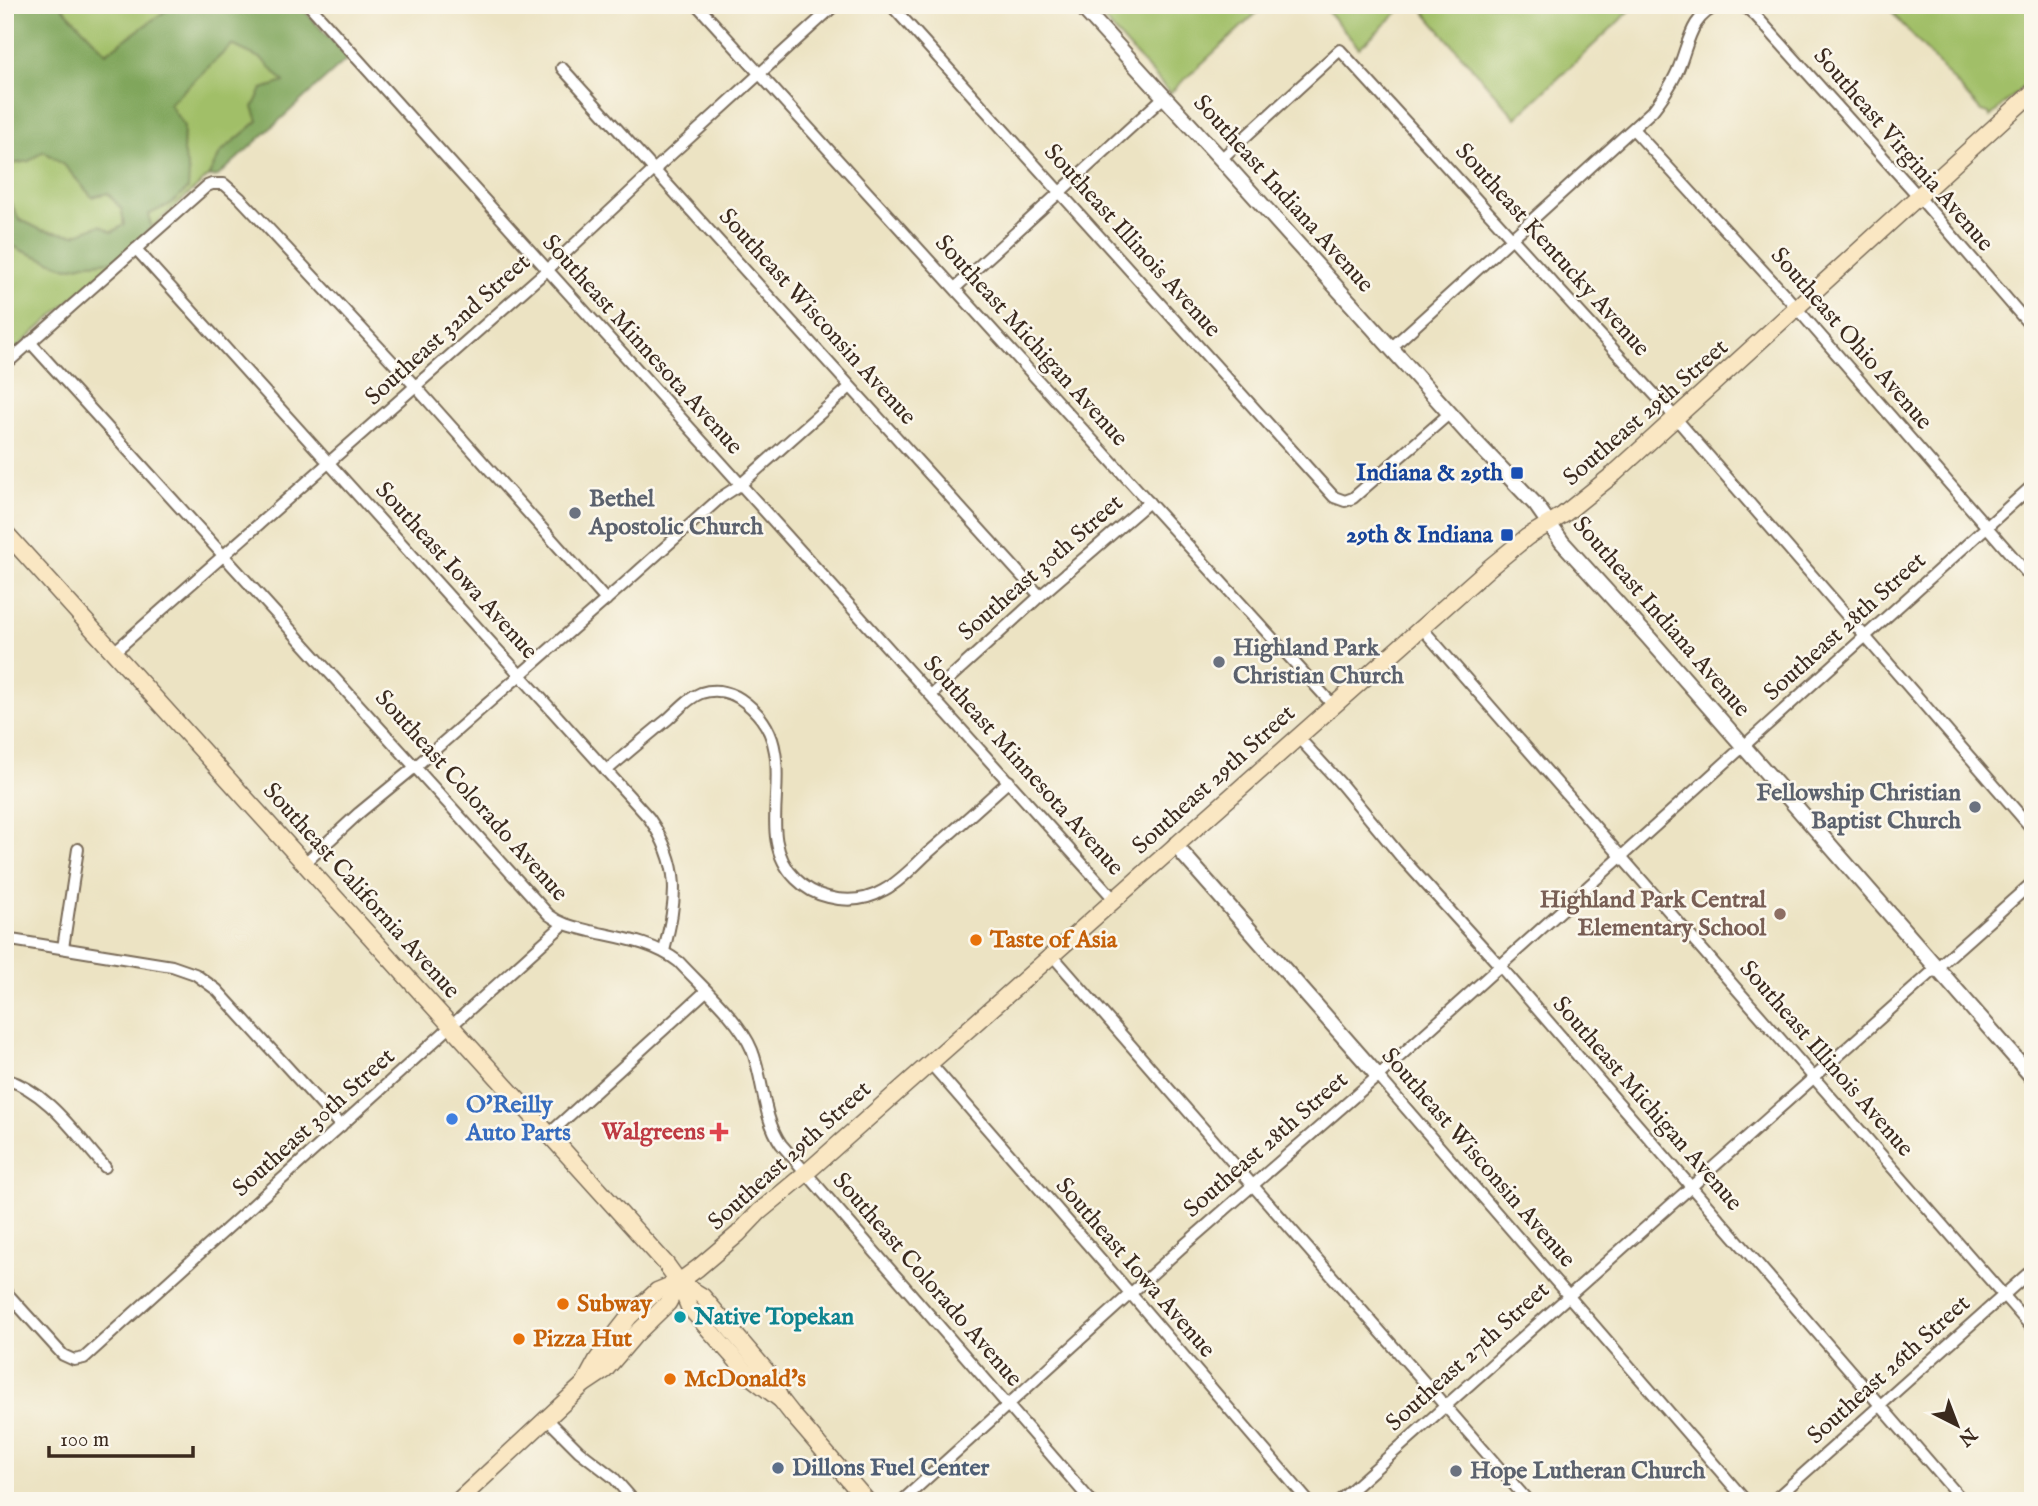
<svg xmlns="http://www.w3.org/2000/svg" width="2038" height="1506" viewBox="0 0 2038 1506" font-family="'IM FELL English',serif">
  <rect width="100%" height="100%" fill="#fbf7ec"/>
  <filter id="ink" filterUnits="userSpaceOnUse"><feTurbulence type="fractalNoise" baseFrequency=".0143" numOctaves="2"/><feDisplacementMap in="SourceGraphic" scale="14" xChannelSelector="R" yChannelSelector="G"/><feConvolveMatrix kernelMatrix="1 2 1 2 8 2 1 2 1" color-interpolation-filters="sRGB"/></filter>
  <filter id="wash" filterUnits="userSpaceOnUse"><feTurbulence type="fractalNoise" baseFrequency=".00686" numOctaves="4" result="noise"/><feDisplacementMap in="SourceGraphic" scale="28" xChannelSelector="R" yChannelSelector="G"/><feGaussianBlur stdDeviation="1.57" result="paint"/><feColorMatrix in="noise" values="0 0 0 0 0 0 0 0 0 0 0 0 0 0 0 0 0 1.4 0 .05"/><feComposite in="paint" operator="in"/></filter>
  <g filter="url(#wash)">
    <rect width="100%" height="100%" fill="#ece3c3"/>
    <!-- green -->
    <g fill="#a1bf67" stroke="#6e7442" stroke-width="2">
      <polygon points="60,5 174,5 106,53"/>
      <polygon points="1091,5 1265,5 1170,93"/>
      <polygon points="1322,5 1406,5 1359,48"/>
      <polygon points="1418,5 1636,5 1516,118"/>
      <polygon points="1885,5 2033,5 2033,78 1990,117 1989,113 1981,111"/>
      <polygon points="232,44 262,59 285,82 259,120 221,152 208,177 151,228 149,214 169,205 189,173 183,152 184,126 169,104"/>
      <polygon points="44,151 66,167 92,197 108,193 122,210 124,225 111,232 100,226 74,235 41,230 19,219 5,192 5,165 29,161"/>
      <polygon points="5,242 23,251 68,268 89,263 115,261 5,358"/>
    </g>
    <!-- forest -->
    <polygon fill="#80a65c" stroke="#5e683d" stroke-width="2" points="5,5 60,5 106,53 174,5 299,5 348,58 218,176 208,177 221,152 258,121 253,107 262,89 284,82 262,59 232,45 169,104 184,126 183,152 189,173 188,189 169,205 149,214 151,228 115,261 89,263 68,268 23,251 5,242 5,192 19,219 41,230 74,235 100,225 112,232 124,225 122,210 108,193 92,197 66,167 44,151 29,161 5,165"/>
  </g>
  <g filter="url(#ink)">
    <g fill="none" stroke-linecap="round" stroke-linejoin="round">
      <!-- minor casing -->
      <g stroke="#796b58" stroke-width="14">
        <g id="minor">
          <polyline points="309,5 1114,899"/>
          <polyline points="697,5 1333,705"/>
          <polyline points="891,5 1334,497 1345,501 1353,498 1450,413"/>
          <polyline points="1737,5 1748,9 1756,16 1919,197 2033,329"/>
          <polyline points="562,68 1040,596"/>
          <polyline points="1633,129 1787,297 2033,580"/>
          <polyline points="1221,159 1340,50 1666,407 2033,830"/>
          <path d="M136,249L649,818C682,866 677,898 664,951"/>
          <polyline points="955,288 1164,97"/>
          <path d="M30,342L549,915C562,925 575,927 590,931C621,938 653,942 679,962C701,986 740,1020 752,1050C764,1080 762,1116 781,1144L1091,1501"/>
          <path d="M1391,348L1653,110C1663,97 1673,83 1679,67C1689,42 1691,15 1720,5"/>
          <polyline points="5,365 207,186 212,184 224,184 240,198 415,386 606,600"/>
          <polyline points="5,553 15,544"/>
          <polyline points="1421,627 2033,1329"/>
          <polyline points="114,652 546,271 654,170 835,5"/>
          <polyline points="931,695 1040,596 1149,502"/>
          <polyline points="1297,736 1341,784 1403,859 1500,966 1963,1501"/>
          <path d="M606,771C627,753 647,736 668,719C678,710 688,698 701,693C717,688 733,692 746,703C761,715 772,732 775,752C783,795 760,843 796,879C805,888 815,894 828,897C847,902 867,900 884,890C901,881 915,865 929,852C956,829 982,805 1009,781"/>
          <polyline points="305,863 359,813 415,767 624,584 720,498 740,485 850,387"/>
          <polyline points="5,939 172,966 195,974 217,990 341,1126"/>
          <polyline points="63,948 78,849"/>
          <polyline points="1052,955 1528,1501"/>
          <polyline points="930,1063 1130,1293 1308,1501"/>
          <polyline points="1378,1076 1746,1501"/>
          <path d="M5,1079C48,1091 76,1135 105,1167"/>
          <polyline points="549,1134 706,991"/>
          <polyline points="5,1291 63,1355 74,1360 84,1358 564,924"/>
          <polyline points="547,1419 579,1451 614,1478 634,1501"/>
          <polyline points="902,1501 1182,1247 1378,1076 2033,485"/>
          <polyline points="1339,1501 2033,882"/>
          <polyline points="1773,1501 2033,1269"/>
        </g>
      </g>
      <!-- tertiary casing -->
      <g stroke="#796b58" stroke-width="18">
        <g id="tertiary">
          <polyline points="1080,5 1221,159 1471,437 1536,505 1562,542 1648,637 2033,1078"/>
          <polyline points="1175,845 1378,1076"/>
        </g>
      </g>
      <!-- secondary casing -->
      <g stroke="#796b58" stroke-width="19">
        <g id="secondary">
          <polyline points="5,532 666,1264 679,1282 689,1307 752,1378 781,1400"/>
          <polyline points="679,1282 702,1296 767,1372 781,1400 792,1414 867,1501"/>
          <polyline points="584,1384 597,1360 618,1331 629,1317 657,1291 679,1282 698,1268 738,1234 759,1212 806,1173 1489,568 1527,537 1563,515 1615,473 2033,92"/>
          <polyline points="458,1501 584,1384 605,1370 634,1336 668,1303 679,1282"/>
        </g>
      </g>
      <!-- minor -->
      <use href="#minor" stroke="#fff" stroke-width="10"/>
      <!-- tertiary -->
      <use href="#tertiary" stroke="#fff" stroke-width="14"/>
      <!-- secondary -->
      <use href="#secondary" stroke="#fae7c3" stroke-width="16"/>
    </g>
  </g>
  <!-- markers -->
  <g fill="#1a4fb4" stroke="#fbf7ec" stroke-width="2.5">
    <rect x="1510" y="466" width="14" height="14" rx="3.5"/>
    <rect x="1500" y="528" width="14" height="14" rx="3.5"/>
  </g>
  <g fill="#6b7280" stroke="#fbf7ec" stroke-width="2.5">
    <circle cx="575" cy="513" r="7"/>
    <circle cx="1219" cy="662" r="7"/>
    <circle cx="1975" cy="807" r="7"/>
    <circle cx="1456" cy="1471" r="7"/>
  </g>
  <circle fill="#8d6e63" stroke="#fbf7ec" stroke-width="2.5" cx="1780" cy="914" r="7"/>
  <g fill="#e8710a" stroke="#fbf7ec" stroke-width="2.5">
    <circle cx="976" cy="940" r="7"/>
    <circle cx="563" cy="1304" r="7"/>
    <circle cx="519" cy="1339" r="7"/>
    <circle cx="670" cy="1379" r="7"/>
  </g>
  <circle fill="#3f7fe0" stroke="#fbf7ec" stroke-width="2.5" cx="452" cy="1119" r="7"/>
  <path fill="#e0444e" stroke="#fbf7ec" stroke-width="2.5" d="M715.5 1121.5h7v7h7v7h-7v7h-7v-7h-7v-7h7z"/>
  <circle fill="#0f9aa8" stroke="#fbf7ec" stroke-width="2.5" cx="680" cy="1317" r="7"/>
  <circle fill="#5c6f8a" stroke="#fbf7ec" stroke-width="2.5" cx="778" cy="1468" r="7"/>
  <g text-anchor="middle" dominant-baseline="central" stroke-width="5" stroke-linejoin="round" paint-order="stroke">
    <!-- street labels -->
    <g font-size="24" fill="#3b2a1e" stroke="#fbf7ec">
      <text transform="translate(1903 150) rotate(49)">Southeast Virginia Avenue</text>
      <text transform="translate(1283 194) rotate(48)">Southeast Indiana Avenue</text>
      <text transform="translate(1132 241) rotate(48)">Southeast Illinois Avenue</text>
      <text transform="translate(1552 250) rotate(48)">Southeast Kentucky Avenue</text>
      <text transform="translate(817 317) rotate(48)">Southeast Wisconsin Avenue</text>
      <text transform="translate(448 330) rotate(-42)">Southeast 32nd Street</text>
      <text transform="translate(1851 339) rotate(49)">Southeast Ohio Avenue</text>
      <text transform="translate(1031 341) rotate(48)">Southeast Michigan Avenue</text>
      <text transform="translate(642 345) rotate(48)">Southeast Minnesota Avenue</text>
      <text transform="translate(1646 413) rotate(-41)">Southeast 29th Street</text>
      <text transform="translate(1041 568) rotate(-41)">Southeast 30th Street</text>
      <text transform="translate(456 571) rotate(48)">Southeast Iowa Avenue</text>
      <text transform="translate(1661 617) rotate(49)">Southeast Indiana Avenue</text>
      <text transform="translate(1845 627) rotate(-42)">Southeast 28th Street</text>
      <text transform="translate(1023 766) rotate(48)">Southeast Minnesota Avenue</text>
      <text transform="translate(1214 780) rotate(-42)">Southeast 29th Street</text>
      <text transform="translate(471 796) rotate(48)">Southeast Colorado Avenue</text>
      <text transform="translate(361 891) rotate(48)">Southeast California Avenue</text>
      <text transform="translate(1826 1059) rotate(49)">Southeast Illinois Avenue</text>
      <text transform="translate(1647 1104) rotate(49)">Southeast Michigan Avenue</text>
      <text transform="translate(314 1123) rotate(-42)">Southeast 30th Street</text>
      <text transform="translate(1266 1145) rotate(-41)">Southeast 28th Street</text>
      <text transform="translate(790 1156) rotate(-42)">Southeast 29th Street</text>
      <text transform="translate(1478 1158) rotate(49)">Southeast Wisconsin Avenue</text>
      <text transform="translate(1135 1268) rotate(49)">Southeast Iowa Avenue</text>
      <text transform="translate(927 1280) rotate(49)">Southeast Colorado Avenue</text>
      <text transform="translate(1468 1357) rotate(-42)">Southeast 27th Street</text>
      <text transform="translate(1889 1370) rotate(-42)">Southeast 26th Street</text>
    </g>
    <!-- transit labels -->
    <g font-size="24" font-weight="bold" fill="#164399" stroke="#fbf7ec" text-anchor="end">
      <text x="1503" y="473">Indiana &amp; 29th</text>
      <text x="1493" y="535">29th &amp; Indiana</text>
    </g>
    <!-- worship labels -->
    <g font-size="24" font-weight="bold" fill="#5b616d" stroke="#fbf7ec" text-anchor="start">
      <text x="589" y="499">Bethel<tspan x="589" dy="28">Apostolic Church</tspan></text>
      <text x="1233" y="648">Highland Park<tspan x="1233" dy="28">Christian Church</tspan></text>
      <text x="1961" y="793" text-anchor="end">Fellowship Christian<tspan x="1961" dy="28">Baptist Church</tspan></text>
      <text x="1470" y="1471">Hope Lutheran Church</text>
    </g>
    <!-- education labels -->
    <g font-size="24" font-weight="bold" fill="#785e54" stroke="#fbf7ec" text-anchor="end">
      <text x="1766" y="900">Highland Park Central<tspan x="1766" dy="28">Elementary School</tspan></text>
    </g>
    <!-- food labels -->
    <g font-size="24" font-weight="bold" fill="#c56008" stroke="#fbf7ec" text-anchor="start">
      <text x="990" y="940">Taste of Asia</text>
      <text x="577" y="1304">Subway</text>
      <text x="533" y="1339">Pizza Hut</text>
      <text x="684" y="1379">McDonald's</text>
    </g>
    <!-- shop labels -->
    <g font-size="24" font-weight="bold" fill="#366cbe" stroke="#fbf7ec" text-anchor="start">
      <text x="466" y="1105">O'Reilly<tspan x="466" dy="28">Auto Parts</tspan></text>
    </g>
    <!-- health labels -->
    <g font-size="24" font-weight="bold" fill="#be3a42" stroke="#fbf7ec" text-anchor="end">
      <text x="705" y="1132">Walgreens</text>
    </g>
    <!-- culture labels -->
    <g font-size="24" font-weight="bold" fill="#0d838f" stroke="#fbf7ec" text-anchor="start">
      <text x="694" y="1317">Native Topekan</text>
    </g>
    <!-- service labels -->
    <g font-size="24" font-weight="bold" fill="#4e5e75" stroke="#fbf7ec" text-anchor="start">
      <text x="792" y="1468">Dillons Fuel Center</text>
    </g>
  </g>
  <!-- margin -->
  <rect width="2038" height="1506" fill="none" stroke="#fbf7ec" stroke-width="28"/>
  <!-- north arrow -->
  <g transform="translate(1957 1425) rotate(138)" stroke="#fbf7ec" stroke-width="5" paint-order="stroke">
  <path d="M0-5L12 26L0 18L-12 26Z" fill="#3b2a1e"/>
  <text y="-10" font-size="19" font-weight="bold" text-anchor="middle" fill="#3b2a1e">N</text>
  </g>
  <!-- scale -->
  <path d="M49 1446v10h144v-10" fill="none" stroke="#3b2a1e" stroke-width="3.5"/>
  <text x="60" y="1446" font-size="21" fill="#3b2a1e" stroke="#fbf7ec" stroke-width="5" paint-order="stroke">100 m</text>
</svg>
